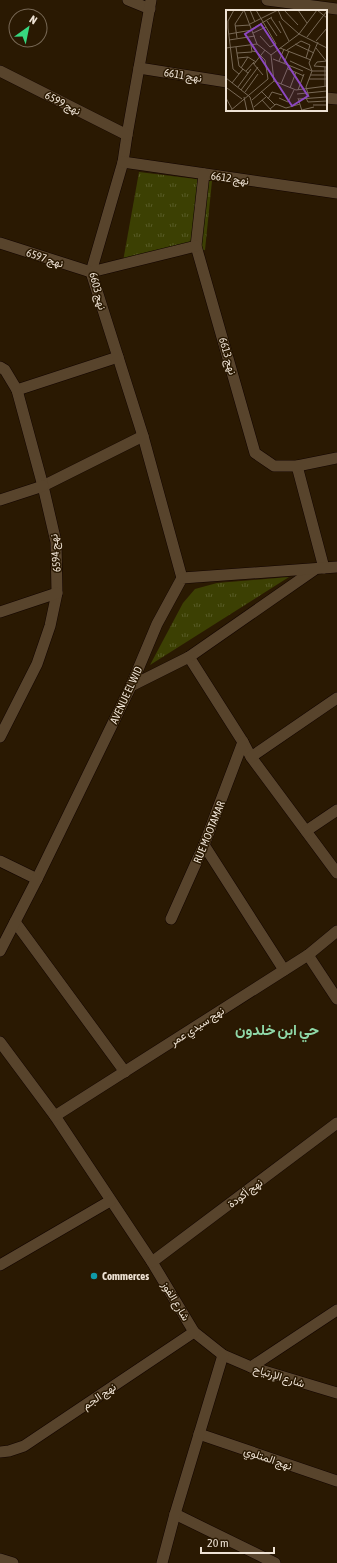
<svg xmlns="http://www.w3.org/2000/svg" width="337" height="1563" viewBox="0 0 337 1563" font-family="'Asap Condensed',Vazirmatn,sans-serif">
  <defs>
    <pattern id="grass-tufts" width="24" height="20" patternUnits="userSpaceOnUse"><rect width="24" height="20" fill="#3c4003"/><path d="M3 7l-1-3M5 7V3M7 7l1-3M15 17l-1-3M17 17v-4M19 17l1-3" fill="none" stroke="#585b27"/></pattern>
  </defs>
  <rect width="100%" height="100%" fill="#2a1902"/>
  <!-- grass -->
  <g fill="url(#grass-tufts)">
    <polygon points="139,172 212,181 205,250 122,267"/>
    <polygon points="289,577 150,665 183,603 195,589 217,583"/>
  </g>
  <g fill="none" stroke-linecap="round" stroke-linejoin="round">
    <!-- pedestrian casing -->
    <g stroke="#120400" stroke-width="12">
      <g id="pedestrian">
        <polyline points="17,390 118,357"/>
        <polyline points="297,466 324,568"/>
        <polyline points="43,486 143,436"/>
        <polyline points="175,1514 275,1563"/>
      </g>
    </g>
    <!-- minor casing -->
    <g stroke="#120400" stroke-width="12">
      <g id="minor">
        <polyline points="128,0 150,9"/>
        <polyline points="151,0 127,135 123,162 91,272 143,436 182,578"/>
        <polyline points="267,0 337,9"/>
        <polyline points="139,68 227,82"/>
        <polyline points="0,71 127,135"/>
        <polyline points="326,98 337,99"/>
        <polyline points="123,162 337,193"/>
        <polyline points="204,174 196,246 255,453 274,466 297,466 337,458"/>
        <polyline points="0,243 91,272"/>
        <polyline points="91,272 196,246"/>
        <polyline points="0,367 5,370 17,390 43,486 56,542 57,593 50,626 37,664 0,737"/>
        <polyline points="0,500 43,486"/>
        <polyline points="0,612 57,593"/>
        <polyline points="189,657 243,742 251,757 337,873"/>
        <polyline points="131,686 189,657 314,570"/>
        <polyline points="251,757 337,698"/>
        <polyline points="306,831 337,810"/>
        <polyline points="204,845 284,970"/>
        <polyline points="0,861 37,879"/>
        <polyline points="171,919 204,845 243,742"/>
        <polyline points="15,922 125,1072"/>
        <polyline points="0,951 37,879 131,686 157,624 182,578 337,567"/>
        <polyline points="308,955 337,999"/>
        <polyline points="0,1042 55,1116 152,1262 194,1332 223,1355 251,1367 337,1393"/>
        <polyline points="55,1116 308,955 337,931"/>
        <polyline points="152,1262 337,1123"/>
        <polyline points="0,1265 110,1201"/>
        <polyline points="251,1367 337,1310"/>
        <polyline points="199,1434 337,1481"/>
        <polyline points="0,1452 9,1451 24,1446 194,1332"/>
        <polyline points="0,1559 13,1563"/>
        <polyline points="162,1563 175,1514 223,1355"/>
      </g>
    </g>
    <!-- pedestrian -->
    <use href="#pedestrian" stroke="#58442c" stroke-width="11"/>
    <!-- minor -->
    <use href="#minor" stroke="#58442c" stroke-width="11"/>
  </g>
  <!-- markers -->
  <circle fill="#0f9aa8" stroke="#2a1902" stroke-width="1.5" cx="94" cy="1276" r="4"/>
  <g text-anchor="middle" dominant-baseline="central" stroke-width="3" stroke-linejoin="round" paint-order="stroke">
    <!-- street labels -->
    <g font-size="11" fill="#eee2d4" stroke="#2a1902">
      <text transform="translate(183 75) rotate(9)">نهج 6611</text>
      <text transform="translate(63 103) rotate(27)">نهج 6599</text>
      <text transform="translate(230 178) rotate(8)">نهج 6612</text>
      <text transform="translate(45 258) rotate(18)">نهج 6597</text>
      <text transform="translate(98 291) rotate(75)">نهج 6603</text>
      <text transform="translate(228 356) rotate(74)">نهج 6613</text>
      <text transform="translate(55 553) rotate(-95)">نهج 6594</text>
      <text transform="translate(126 695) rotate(-65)">AVENUE EL WID</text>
      <text transform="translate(209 832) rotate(-68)">RUE MOOTAMAR</text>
      <text transform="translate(197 1026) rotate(-33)">نهج سيدي عمر</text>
      <text transform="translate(245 1193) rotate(-37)">نهج أكودة</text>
      <text transform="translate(176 1301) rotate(59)">شارع الفوز</text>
      <text transform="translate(279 1376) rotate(17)">شارع الإرتياح</text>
      <text transform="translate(99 1396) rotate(-34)">نهج الجم</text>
      <text transform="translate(268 1458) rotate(19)">نهج المتلوي</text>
    </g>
    <!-- poi labels -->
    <g font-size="11" font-weight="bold" fill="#eee2d4" stroke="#2a1902" text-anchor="start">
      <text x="102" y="1276">Commerces</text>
    </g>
    <!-- district labels -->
    <g font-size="15" font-weight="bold" fill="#8fd7a7" stroke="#2a1902">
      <text x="277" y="1029">حي ابن خلدون</text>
    </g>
  </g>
  <!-- overview -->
  <g transform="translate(226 10)">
    <rect width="101" height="101" fill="#2a1902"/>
    <path fill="none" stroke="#786956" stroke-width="1" d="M8,0L2,11V18L7,59L13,64M18,0L31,34L45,45M24,0L29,12M30,0L50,34L44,37L34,26M52,0L56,9L73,24L101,38M58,0L72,15M72,0L81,13M91,0L101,8M45,8L55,23M41,11L51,26M53,11L63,31M24,14L52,0M9,16L24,15M26,19L46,7M27,23L40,17M3,24L26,20M81,27L101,1M11,28L9,14L18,0M3,30L29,26M90,31L101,18M69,34L88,43M10,37L13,56L22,63M0,38L31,34M54,38L85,50M90,38L101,52M61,40L75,31L84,35L80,48M11,43L26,42L25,35M12,48L22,47L30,52M47,49L77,61M53,51L58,39M64,51L86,61H101M27,53L37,65M58,53L63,41M28,54L39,40M88,56L91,52L101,51M88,56L101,57M99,57V76M15,58L22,47M62,59L78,66M20,61L28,52M85,65H101M0,68L24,87L28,101M83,69H101M48,71L70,80M6,73L17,59M55,74L63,55M12,77L25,59M1,78L16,89M64,78L70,62M15,80L32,57M70,80L101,76M72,80L78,64M35,81L49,95M19,82L32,64M71,84L101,81M18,87L21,101M83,87L80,77L86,61L83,53L92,32M0,88L6,99M53,88L62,92L68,80M72,88L76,101M80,88L82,92L101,91M42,89L46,82L56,85M73,89L101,87M26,90L48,71L45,45L73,24L91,0M36,90L46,101M87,95H101M28,97L40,87M44,99L50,94L60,98L74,94M76,100L88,97M4,101L42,69L39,50L31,42L26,41"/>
    <path fill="#8c47c2" fill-opacity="0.15" stroke="#8c47c2" stroke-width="2" d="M35,14L82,86L66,96L19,24Z"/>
    <rect width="101" height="101" fill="none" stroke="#eee2d4" stroke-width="2"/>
  </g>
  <!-- north arrow -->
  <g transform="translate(28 28) rotate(33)"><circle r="19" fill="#2a1902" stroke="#786956"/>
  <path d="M0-3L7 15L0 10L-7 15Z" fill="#37d880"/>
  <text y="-6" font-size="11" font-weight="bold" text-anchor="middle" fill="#eee2d4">N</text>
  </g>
  <!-- scale -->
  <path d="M201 1547v6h73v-6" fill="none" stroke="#eee2d4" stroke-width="2"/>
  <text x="207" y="1547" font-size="12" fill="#eee2d4" stroke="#2a1902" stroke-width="3" paint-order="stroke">20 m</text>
</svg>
